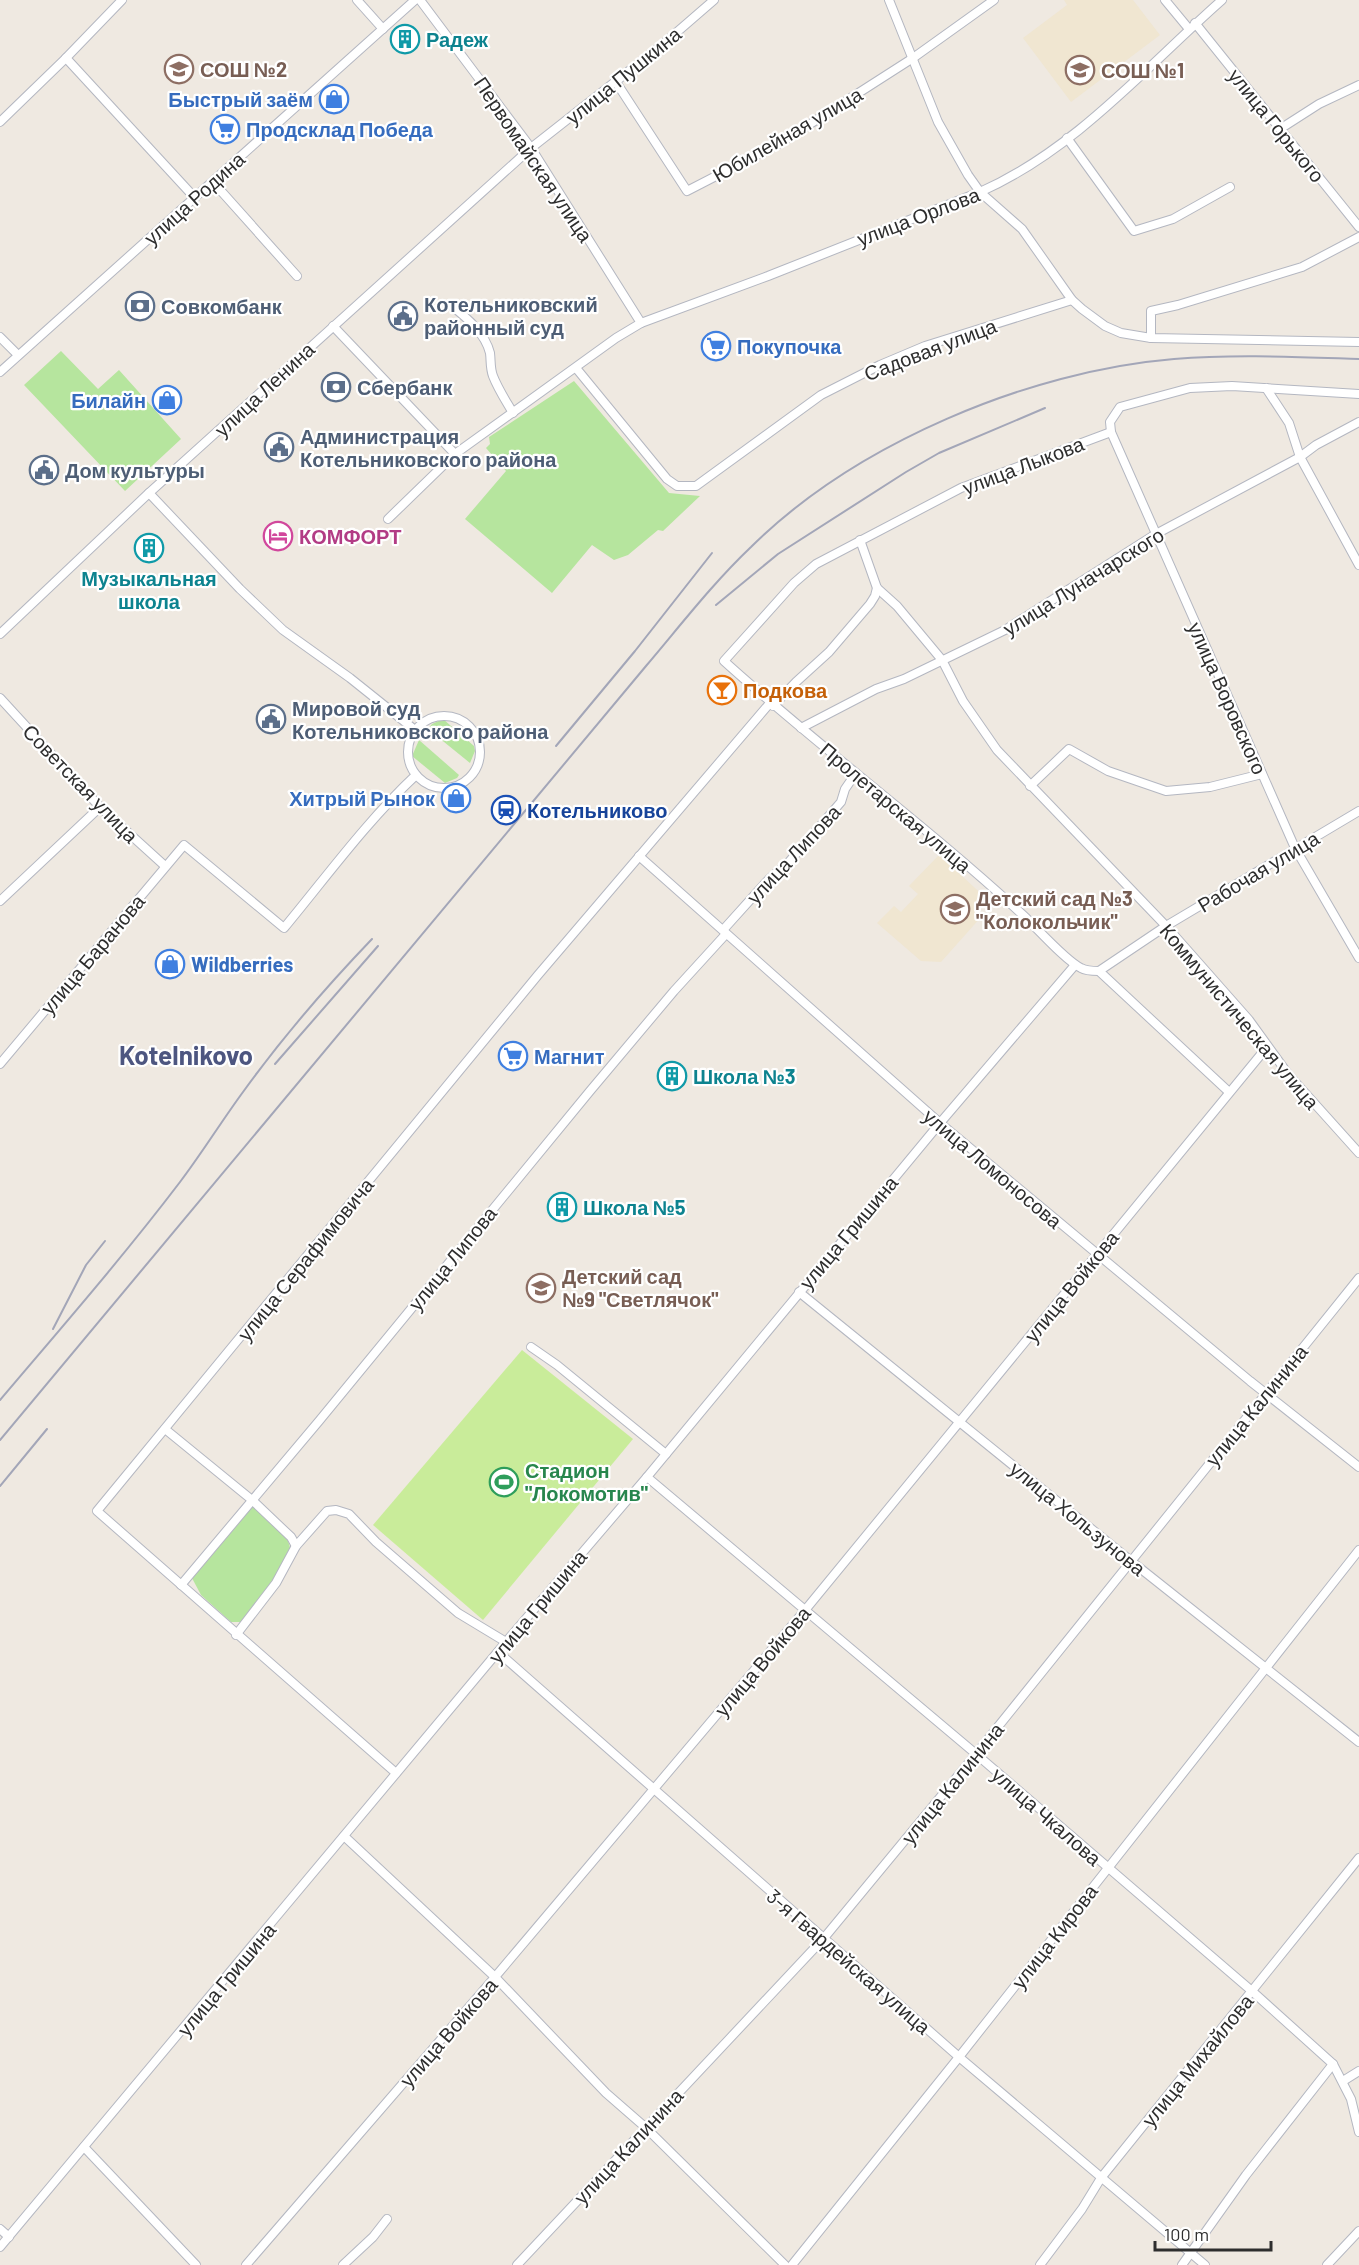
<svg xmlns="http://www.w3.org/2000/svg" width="1359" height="2265" viewBox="0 0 1359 2265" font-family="Barlow,sans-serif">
  <rect width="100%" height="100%" fill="#efe9e1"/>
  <!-- education -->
  <g fill="#f0e6d1">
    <polygon points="1064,0 1133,0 1160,35 1071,102 1023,38 1067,5"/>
    <polygon points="939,855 987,899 977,910 982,916 941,962 921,961 877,923 894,906 901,912 918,894 909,886"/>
  </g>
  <!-- green -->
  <g fill="#b6e59e">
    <polygon points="61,351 98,389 119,370 181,439 125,491 24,385"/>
    <polygon points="574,381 669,493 700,496 663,531 658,530 628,555 614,560 592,545 552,593 465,519 506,471 486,448 490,444 489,437"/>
    <polygon points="443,719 474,746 475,751 470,763 428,729 432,724"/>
    <polygon points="419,740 459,775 457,778 445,783 412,756"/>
    <polygon points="252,1506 287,1537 291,1551 263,1596 241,1622 231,1622 201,1595 192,1578"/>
  </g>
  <!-- pitch -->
  <polygon fill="#c9ec9a" points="522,1350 633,1439 483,1620 373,1525"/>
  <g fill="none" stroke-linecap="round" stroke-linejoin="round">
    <!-- minor casing -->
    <g stroke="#b4b7c1" stroke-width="10">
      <g id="minor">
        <polyline points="357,0 383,29"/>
        <polyline points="420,0 531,148 641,323"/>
        <polyline points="889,0 938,122 968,175 980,192 1022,229 1072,300 1082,309 1105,326 1121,333 1151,338 1359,342"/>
        <polyline points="1165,0 1189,29"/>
        <polyline points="1195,23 1359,227"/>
        <polyline points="66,58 195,198"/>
        <polyline points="616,82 687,191 782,142 913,58 994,0"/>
        <polyline points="0,122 66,58 122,0"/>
        <polyline points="1280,129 1319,104 1359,85"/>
        <polyline points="1067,138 1134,231 1173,219 1230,187"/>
        <polyline points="213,182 297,276"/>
        <path d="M452,306C467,318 485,333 490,353C491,361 490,368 493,376C498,389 506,401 513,413"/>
        <polyline points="333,326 455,454"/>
        <polyline points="0,337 18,355"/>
        <polyline points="1151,338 1151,311 1178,305 1302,267 1359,237"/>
        <polyline points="576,368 667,479 677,486 696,486 821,395 880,365 925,346 1072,300"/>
        <polyline points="0,372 415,0"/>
        <polyline points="1266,388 1289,423 1300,457 1359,565"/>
        <polyline points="1359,394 1232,386 1190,388 1120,407 1110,422 1111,432 1295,848 1359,958"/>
        <path d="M1111,432L961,488L816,564L794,583L724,661C821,749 927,826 1024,916C1037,928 1066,961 1081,968C1086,971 1092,971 1099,971L1229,1092"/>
        <polyline points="149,493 240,589 283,630 350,678 415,730"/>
        <path d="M388,519L455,454L616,338L641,323L768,276L980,192C1075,150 1146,67 1222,0"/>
        <polyline points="860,540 877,588 897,606 942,660 963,701 997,750 1166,926 1249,1020 1288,1074 1359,1153"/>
        <polyline points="0,634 149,493 531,148 662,45 714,0"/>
        <polyline points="0,698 100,807 165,866"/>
        <polyline points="773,706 796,682 829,652 870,604 875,596 877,588"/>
        <circle cx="444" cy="752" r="36"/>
        <polyline points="801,728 876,689 904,679 1005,630 1156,534 1300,457 1316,445 1359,422"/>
        <polyline points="1030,786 1069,749 1108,771 1166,791 1210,787 1262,774"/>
        <polyline points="639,856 940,1123 1250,1381 1359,1467"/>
        <polyline points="0,901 100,807"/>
        <polyline points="723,930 769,879 788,863 841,802 845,789 856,773"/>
        <polyline points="1099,971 1166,926 1359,811"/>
        <path d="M0,1064L184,845L284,928C327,876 367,821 416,775"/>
        <polyline points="799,1292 1131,1561 1359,1742"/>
        <polyline points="531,1347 557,1365 666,1454"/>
        <polyline points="165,1429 252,1500 291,1537 296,1546"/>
        <polyline points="647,1477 976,1754 1253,1992 1333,2064 1351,2099 1359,2132"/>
        <polyline points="181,1585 319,1421 590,1091 674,991 726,934"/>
        <polyline points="236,1635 276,1583 296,1546 327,1511 336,1510 349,1514 376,1542 458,1613 506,1642"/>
        <polyline points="498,1652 959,2057 1205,2265"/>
        <polyline points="396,1773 97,1511 538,975 770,703"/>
        <polyline points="344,1836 495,1977 606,2093 645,2127 785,2265"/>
        <polyline points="1343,2081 1359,2071"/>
        <polyline points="84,2147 196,2265"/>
        <polyline points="0,2229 9,2237"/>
        <polyline points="0,2247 506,1642 647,1477 940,1123 1075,965"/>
        <polyline points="246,2265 495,1977 806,1609 1267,1047"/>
        <polyline points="343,2265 373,2237 387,2219"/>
        <polyline points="517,2265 824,1938 976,1754 1359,1278"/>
        <polyline points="792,2265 959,2057 1359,1550"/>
        <polyline points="1040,2265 1082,2209 1101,2178 1359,1858"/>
        <polyline points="1182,2265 1246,2175 1333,2064"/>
        <polyline points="1327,2265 1359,2231"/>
      </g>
    </g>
    <!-- minor -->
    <use href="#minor" stroke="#fff" stroke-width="8"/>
    <!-- rail -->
    <g stroke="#a3a6b8" stroke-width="2">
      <polyline points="716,605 778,554 906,472 939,453 1045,408"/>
      <polyline points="556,746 635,651 712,553"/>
      <polyline points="275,1064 378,946"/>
      <polyline points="53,1329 86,1265 105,1241"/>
      <path d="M0,1400C61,1328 123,1257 180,1182C202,1153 221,1122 243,1092C282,1038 325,988 372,939"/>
      <path d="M0,1440L646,666C680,626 713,583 751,547C855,444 1028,371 1174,359C1235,354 1297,357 1359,359"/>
      <polyline points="0,1486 47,1429"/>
    </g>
  </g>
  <!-- icons -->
  <defs>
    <g id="building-ring" transform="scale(1.5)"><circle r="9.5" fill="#fff" stroke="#0f9aa8" stroke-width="1.5"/><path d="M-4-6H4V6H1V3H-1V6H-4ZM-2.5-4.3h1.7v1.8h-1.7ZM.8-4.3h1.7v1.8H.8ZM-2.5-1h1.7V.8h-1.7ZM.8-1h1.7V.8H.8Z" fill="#0f9aa8"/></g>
    <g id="school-ring" transform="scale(1.5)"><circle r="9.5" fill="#fff" stroke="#8d6e63" stroke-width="1.5"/><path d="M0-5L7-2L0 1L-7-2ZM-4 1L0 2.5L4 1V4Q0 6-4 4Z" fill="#8d6e63"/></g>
    <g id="shop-ring" transform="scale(1.5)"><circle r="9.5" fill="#fff" stroke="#3f7fe0" stroke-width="1.5"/><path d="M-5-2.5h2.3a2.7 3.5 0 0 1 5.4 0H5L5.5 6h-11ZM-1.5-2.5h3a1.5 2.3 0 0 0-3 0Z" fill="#3f7fe0"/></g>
    <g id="supermarket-ring" transform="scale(1.5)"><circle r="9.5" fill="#fff" stroke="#3f7fe0" stroke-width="1.5"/><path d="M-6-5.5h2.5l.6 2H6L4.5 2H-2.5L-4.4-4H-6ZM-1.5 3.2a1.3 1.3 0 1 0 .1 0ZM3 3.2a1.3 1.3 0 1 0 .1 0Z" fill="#3f7fe0"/></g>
    <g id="bank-ring" transform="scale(1.5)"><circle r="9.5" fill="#fff" stroke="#5c6f8a" stroke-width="1.5"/><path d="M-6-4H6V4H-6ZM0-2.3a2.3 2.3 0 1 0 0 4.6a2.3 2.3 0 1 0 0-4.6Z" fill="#5c6f8a"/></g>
    <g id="civic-ring" transform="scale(1.5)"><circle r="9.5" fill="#fff" stroke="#5c6f8a" stroke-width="1.5"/><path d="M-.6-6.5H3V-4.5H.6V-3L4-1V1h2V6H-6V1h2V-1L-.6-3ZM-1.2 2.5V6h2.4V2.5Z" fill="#5c6f8a"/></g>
    <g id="hotel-ring" transform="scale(1.5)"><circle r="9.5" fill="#fff" stroke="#d1479c" stroke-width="1.5"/><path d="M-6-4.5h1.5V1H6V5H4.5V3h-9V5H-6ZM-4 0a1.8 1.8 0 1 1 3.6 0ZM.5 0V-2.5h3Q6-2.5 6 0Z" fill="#d1479c"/></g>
    <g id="bar-ring" transform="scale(1.5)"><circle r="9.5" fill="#fff" stroke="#e8710a" stroke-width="1.5"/><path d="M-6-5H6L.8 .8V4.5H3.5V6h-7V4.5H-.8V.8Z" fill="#e8710a"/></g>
    <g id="station-ring" transform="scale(1.5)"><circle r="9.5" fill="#fff" stroke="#1a4fb4" stroke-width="1.5"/><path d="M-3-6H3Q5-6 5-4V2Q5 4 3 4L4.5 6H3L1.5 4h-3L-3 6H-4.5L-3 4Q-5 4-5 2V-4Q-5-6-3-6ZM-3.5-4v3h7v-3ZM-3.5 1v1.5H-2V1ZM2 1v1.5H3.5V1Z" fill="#1a4fb4"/></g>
    <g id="stadium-ring" transform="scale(1.5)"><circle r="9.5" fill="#fff" stroke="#2e9e5b" stroke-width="1.5"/><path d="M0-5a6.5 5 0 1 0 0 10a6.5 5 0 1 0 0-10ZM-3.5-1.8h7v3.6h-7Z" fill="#2e9e5b"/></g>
  </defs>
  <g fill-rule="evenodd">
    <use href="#building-ring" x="405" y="39"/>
    <use href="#school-ring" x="179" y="69"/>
    <use href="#school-ring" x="1080" y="70"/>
    <use href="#shop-ring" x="334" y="99"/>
    <use href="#supermarket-ring" x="225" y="129"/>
    <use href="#bank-ring" x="140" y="306"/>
    <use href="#civic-ring" x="403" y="316"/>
    <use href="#supermarket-ring" x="716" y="346"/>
    <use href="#bank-ring" x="336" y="387"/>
    <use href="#shop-ring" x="167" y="400"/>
    <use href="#civic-ring" x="279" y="447"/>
    <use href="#civic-ring" x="44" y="470"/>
    <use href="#hotel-ring" x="278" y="536"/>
    <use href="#building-ring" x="149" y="548"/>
    <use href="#bar-ring" x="722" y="690"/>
    <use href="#civic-ring" x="271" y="719"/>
    <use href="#shop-ring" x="456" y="798"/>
    <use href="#station-ring" x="506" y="810"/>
    <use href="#school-ring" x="955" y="909"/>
    <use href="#shop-ring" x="170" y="964"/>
    <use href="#supermarket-ring" x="513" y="1056"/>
    <use href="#building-ring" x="672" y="1076"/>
    <use href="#building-ring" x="562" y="1207"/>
    <use href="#school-ring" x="541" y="1288"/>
    <use href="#stadium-ring" x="504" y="1482"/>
  </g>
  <g text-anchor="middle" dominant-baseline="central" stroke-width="4.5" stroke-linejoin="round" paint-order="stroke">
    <!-- culture labels -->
    <g font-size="20" font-weight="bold" fill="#0d838f" stroke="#fff" text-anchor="start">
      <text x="426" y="39">Радеж</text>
      <text x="149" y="578" text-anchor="middle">Музыкальная<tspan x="149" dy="23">школа</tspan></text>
      <text x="693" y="1076">Школа №3</text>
      <text x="583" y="1207">Школа №5</text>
    </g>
    <!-- education labels -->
    <g font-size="20" font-weight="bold" fill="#785e54" stroke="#fff" text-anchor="start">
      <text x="200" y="69">СОШ №2</text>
      <text x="1101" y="70">СОШ №1</text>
      <text x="976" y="898">Детский сад №3<tspan x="976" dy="23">"Колокольчик"</tspan></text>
      <text x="562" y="1276">Детский сад<tspan x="562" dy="23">№9 "Светлячок"</tspan></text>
    </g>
    <!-- street labels -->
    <g font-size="20" fill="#2e2e2e" stroke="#fff">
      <text transform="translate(623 75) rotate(-39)">улица Пушкина</text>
      <text transform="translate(1277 125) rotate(51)">улица Горького</text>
      <text transform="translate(787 134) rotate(-30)">Юбилейная улица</text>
      <text transform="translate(534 159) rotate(56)">Первомайская улица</text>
      <text transform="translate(194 198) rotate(-42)">улица Родина</text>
      <text transform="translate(918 216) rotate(-21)">улица Орлова</text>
      <text transform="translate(930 349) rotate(-21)">Садовая улица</text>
      <text transform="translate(264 389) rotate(-43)">улица Ленина</text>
      <text transform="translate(1023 465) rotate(-21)">улица Лыкова</text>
      <text transform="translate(1083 581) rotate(-32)">улица Луначарского</text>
      <text transform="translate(1228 698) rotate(66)">улица Воровского</text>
      <text transform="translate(81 783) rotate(46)">Советская улица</text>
      <text transform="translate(896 807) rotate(40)">Пролетарская улица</text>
      <text transform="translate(793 854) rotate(-47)">улица Липова</text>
      <text transform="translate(1258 871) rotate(-31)">Рабочая улица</text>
      <text transform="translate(92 954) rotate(-50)">улица Баранова</text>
      <text transform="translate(1240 1016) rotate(50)">Коммунистическая улица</text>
      <text transform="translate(993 1168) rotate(40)">улица Ломоносова</text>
      <text transform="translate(848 1232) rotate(-50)">улица Гришина</text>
      <text transform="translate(452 1258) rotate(-51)">улица Липова</text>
      <text transform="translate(305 1259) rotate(-51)">улица Серафимовича</text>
      <text transform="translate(1071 1286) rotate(-51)">улица Войкова</text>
      <text transform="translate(1256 1405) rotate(-51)">улица Калинина</text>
      <text transform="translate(1078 1518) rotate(39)">улица Хользунова</text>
      <text transform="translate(537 1606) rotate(-50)">улица Гришина</text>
      <text transform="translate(762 1661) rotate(-50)">улица Войкова</text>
      <text transform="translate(952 1783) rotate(-51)">улица Калинина</text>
      <text transform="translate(1047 1816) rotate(41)">улица Чкалова</text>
      <text transform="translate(1054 1936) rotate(-52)">улица Кирова</text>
      <text transform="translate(849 1961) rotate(41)">3-я Гвардейская улица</text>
      <text transform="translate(226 1979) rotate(-50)">улица Гришина</text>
      <text transform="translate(448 2032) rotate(-49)">улица Войкова</text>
      <text transform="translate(1197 2060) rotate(-51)">улица Михайлова</text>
      <text transform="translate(628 2146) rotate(-47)">улица Калинина</text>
    </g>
    <!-- shop labels -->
    <g font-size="20" font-weight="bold" fill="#366cbe" stroke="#fff" text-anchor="start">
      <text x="313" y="99" text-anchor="end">Быстрый заём</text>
      <text x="246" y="129">Продсклад Победа</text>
      <text x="737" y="346">Покупочка</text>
      <text x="146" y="400" text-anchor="end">Билайн</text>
      <text x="435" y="798" text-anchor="end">Хитрый Рынок</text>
      <text x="191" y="964">Wildberries</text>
      <text x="534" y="1056">Магнит</text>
    </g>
    <!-- service labels -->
    <g font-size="20" font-weight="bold" fill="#4e5e75" stroke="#fff" text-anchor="start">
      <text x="424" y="304">Котельниковский<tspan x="424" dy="23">районный суд</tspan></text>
      <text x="161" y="306">Совкомбанк</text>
      <text x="357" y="387">Сбербанк</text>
      <text x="300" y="436">Администрация<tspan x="300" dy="23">Котельниковского района</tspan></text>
      <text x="65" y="470">Дом культуры</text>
      <text x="292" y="708">Мировой суд<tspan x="292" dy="23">Котельниковского района</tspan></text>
    </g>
    <!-- hotel labels -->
    <g font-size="20" font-weight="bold" fill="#b23c85" stroke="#fff" text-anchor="start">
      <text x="299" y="536">КОМФОРТ</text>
    </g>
    <!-- food labels -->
    <g font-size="20" font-weight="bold" fill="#c56008" stroke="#fff" text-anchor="start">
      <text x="743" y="690">Подкова</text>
    </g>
    <!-- transit labels -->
    <g font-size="20" font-weight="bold" fill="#164399" stroke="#fff" text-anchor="start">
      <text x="527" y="810">Котельниково</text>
    </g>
    <!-- leisure labels -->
    <g font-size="20" font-weight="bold" fill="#27864d" stroke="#fff" text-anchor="start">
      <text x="525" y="1470">Стадион<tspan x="525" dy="23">"Локомотив"</tspan></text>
    </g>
    <!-- district labels -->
    <g font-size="26" font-weight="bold" fill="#4d5680" stroke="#fff">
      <text x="186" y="1054">Kotelnikovo</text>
    </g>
  </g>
  <!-- scale -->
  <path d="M1155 2241v9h116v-9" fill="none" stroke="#2e2e2e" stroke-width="3"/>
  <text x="1164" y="2241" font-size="18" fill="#2e2e2e" stroke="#ffffff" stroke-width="4.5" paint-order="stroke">100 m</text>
</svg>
